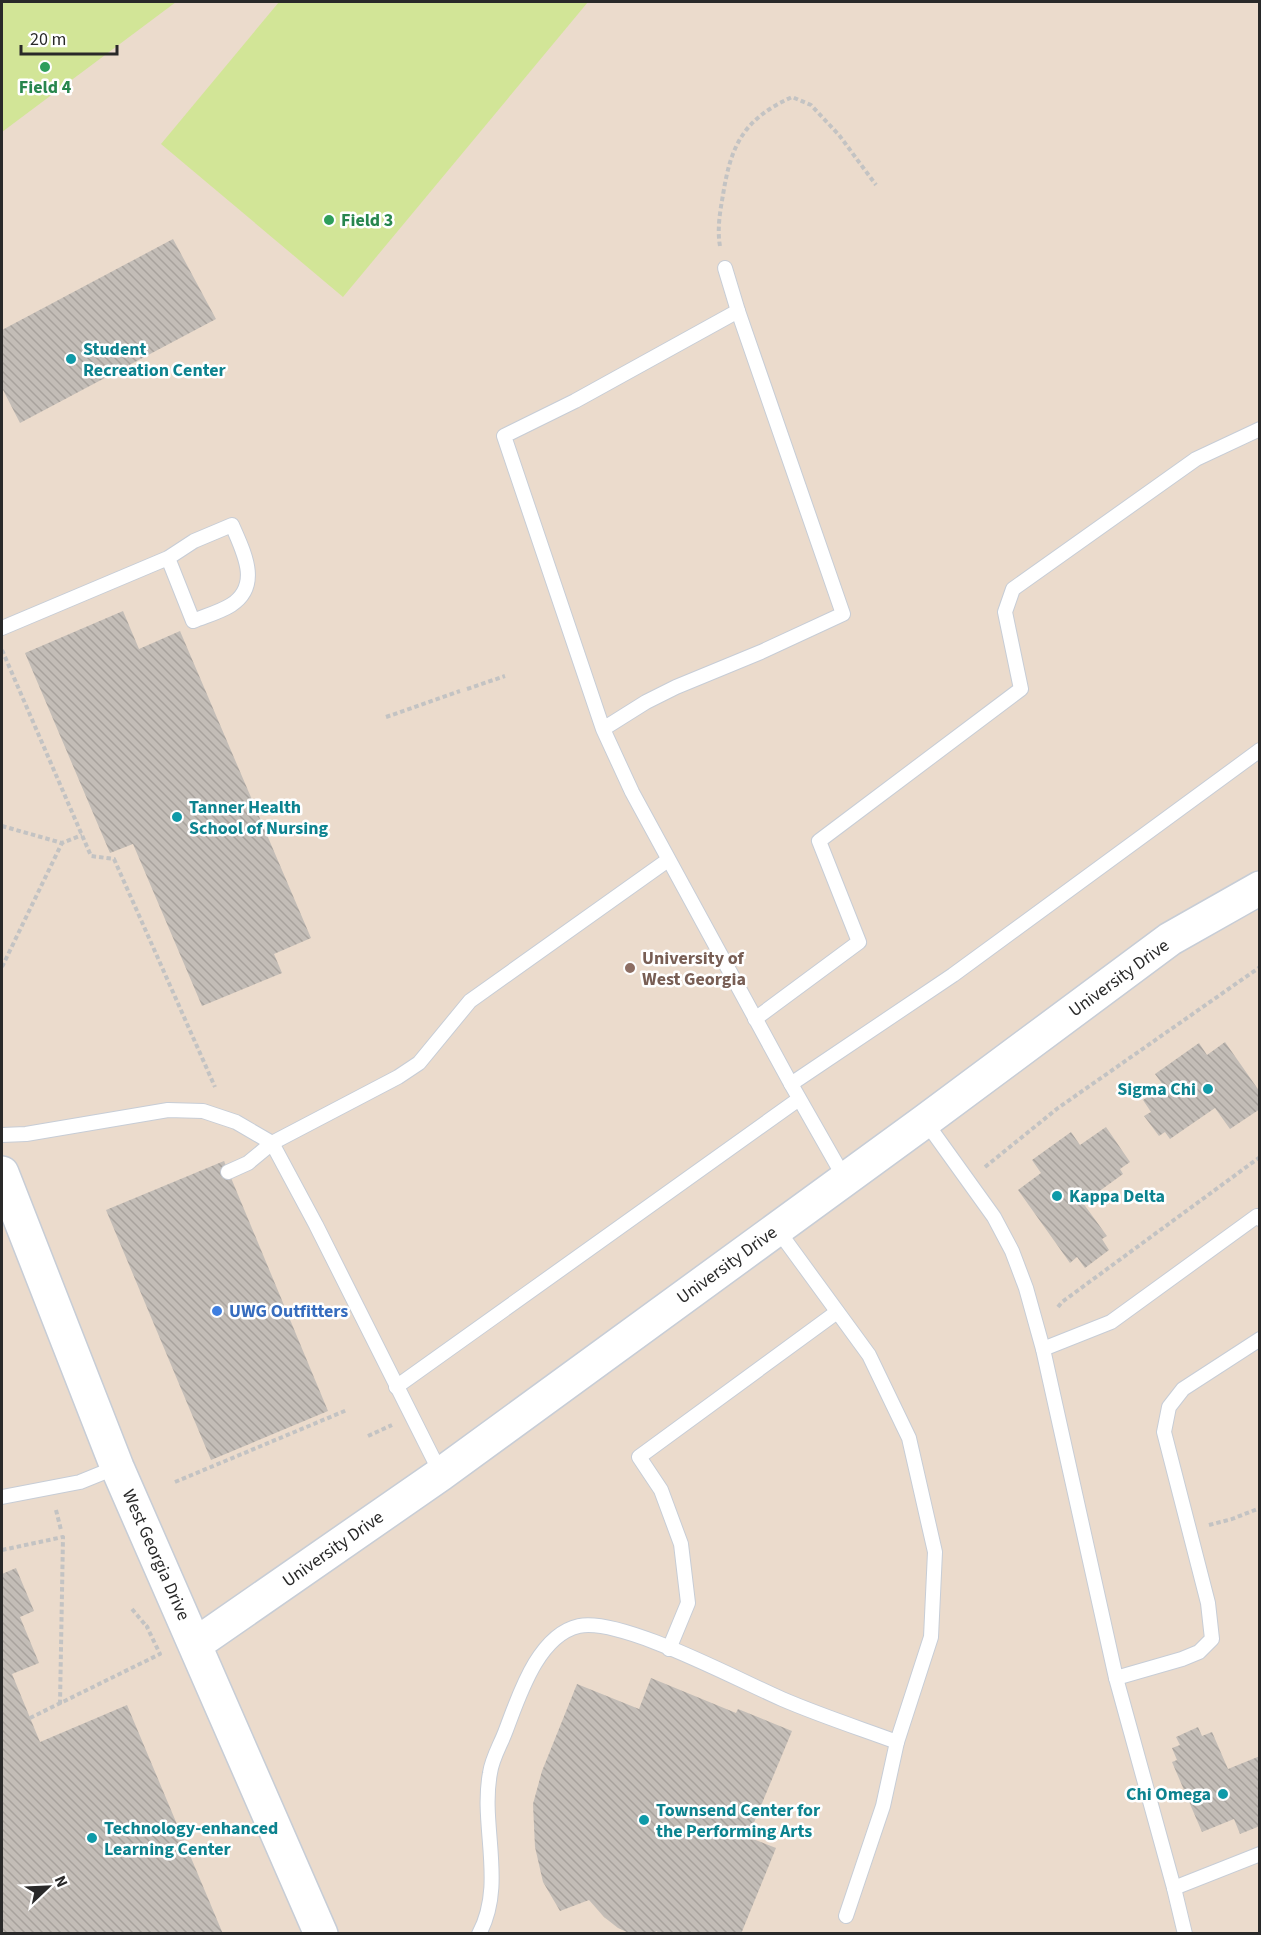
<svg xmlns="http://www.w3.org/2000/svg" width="1261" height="1935" viewBox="0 0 1261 1935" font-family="'Source Sans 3',sans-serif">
  <defs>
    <pattern id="building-back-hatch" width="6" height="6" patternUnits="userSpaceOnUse" patternTransform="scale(1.5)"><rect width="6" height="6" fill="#c3bdb7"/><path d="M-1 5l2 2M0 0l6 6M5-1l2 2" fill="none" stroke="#a8a29d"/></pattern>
  </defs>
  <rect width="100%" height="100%" fill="#eae1dc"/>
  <!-- education -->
  <rect fill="#ebdbcc" x="2" y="2" width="1257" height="1931"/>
  <!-- pitch -->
  <g fill="#d2e597">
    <polygon points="2,2 176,2 2,132"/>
    <polygon points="279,2 588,2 343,297 161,144"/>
  </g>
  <!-- building -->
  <g fill="url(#building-back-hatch)">
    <polygon points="173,239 216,319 20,423 2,388 2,330"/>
    <polygon points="123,611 139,649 180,631 311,938 274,954 282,973 202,1006 133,844 110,853 25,653"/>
    <polygon points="1225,1042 1260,1092 1260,1109 1230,1129 1215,1108 1170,1139 1165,1132 1159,1136 1144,1116 1151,1112 1143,1100 1164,1086 1155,1074 1199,1043 1207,1055"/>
    <polygon points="1106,1127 1130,1162 1120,1169 1123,1174 1083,1203 1107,1236 1102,1239 1109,1250 1085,1268 1077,1257 1070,1263 1018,1190 1041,1173 1032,1160 1071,1132 1080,1145"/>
    <polygon points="224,1161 328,1411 211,1460 106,1210"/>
    <polygon points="16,1568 34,1611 20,1617 39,1663 12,1674 40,1742 127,1705 223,1934 2,1934 2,1574"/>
    <polygon points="651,1678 736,1713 738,1709 792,1731 748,1837 776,1848 741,1934 662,1934 656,1931 655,1934 631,1934 618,1928 604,1917 589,1900 560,1911 543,1882 535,1847 533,1804 542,1771 577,1684 639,1709"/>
    <polygon points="1198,1727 1202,1736 1212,1732 1228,1769 1260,1756 1260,1826 1240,1834 1234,1819 1202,1832 1172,1762 1177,1760 1172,1748 1180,1745 1176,1737"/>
  </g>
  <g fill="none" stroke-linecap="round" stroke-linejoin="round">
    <!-- lane casing -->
    <g stroke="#c7cdd6" stroke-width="16">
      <g id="lane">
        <polyline points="725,268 738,311"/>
        <path d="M2,628L168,558L194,541L232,525C243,551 262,585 231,605C220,612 205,616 193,621L168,558"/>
        <polyline points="603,729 646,702 676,687 761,652 843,614 738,311 575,401 504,436 603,729 632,792 791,1084 845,1179"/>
        <polyline points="755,1019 859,942 819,841 1021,689 1005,612 1013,589 1196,459 1260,429"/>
        <polyline points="791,1084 953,975 1260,750"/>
        <polyline points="925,1121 994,1217 1012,1251 1026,1288 1043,1349 1116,1678 1174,1888 1260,1854"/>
        <polyline points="2,1135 26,1134 168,1110 203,1111 236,1122 272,1143 316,1225 441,1474"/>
        <polyline points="228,1172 248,1163 272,1143 398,1077 419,1063 470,1001 668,860"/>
        <polyline points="1043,1349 1111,1322 1257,1216 1260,1219"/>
        <polyline points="396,1387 799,1099"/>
        <polyline points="2,1497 80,1482 117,1467"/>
        <polyline points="669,1649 688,1603 681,1544 661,1490 639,1457 837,1312"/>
        <polyline points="1116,1678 1182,1659 1199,1652 1212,1639 1208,1603 1164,1432 1169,1407 1183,1389 1260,1339"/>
        <polyline points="1174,1888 1185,1934"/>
        <polyline points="846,1916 883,1806 897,1742"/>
        <path d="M479,1934C506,1884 480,1826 490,1773C492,1758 501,1744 506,1730C519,1696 538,1635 579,1626C621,1617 738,1680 782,1699C819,1715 859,1728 897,1742L931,1637L935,1552L909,1438L869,1355L777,1229"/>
      </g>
    </g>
    <!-- secondary casing -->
    <g stroke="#c7cdd6" stroke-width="36">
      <g id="secondary">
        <polyline points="2,1173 117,1467 321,1934"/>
        <polyline points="196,1644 441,1474 925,1121 1170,939 1260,888"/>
      </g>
    </g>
    <!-- path -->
    <g stroke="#c3c3c3" stroke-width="4" stroke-dasharray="4.5 3" stroke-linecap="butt">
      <path d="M720,246C717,230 720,211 723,195C731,144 744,119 792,97L811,105L839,135L876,185"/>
      <polyline points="2,650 91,856 114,859 215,1087"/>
      <polyline points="467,689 505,676"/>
      <polyline points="386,717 460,691"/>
      <polyline points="2,826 62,843 82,835"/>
      <polyline points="2,967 62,843"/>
      <polyline points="985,1167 1058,1108 1260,967"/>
      <polyline points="1058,1307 1062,1302 1260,1157"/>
      <polyline points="368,1436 392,1425"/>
      <polyline points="175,1482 347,1410"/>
      <polyline points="56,1510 61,1530"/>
      <polyline points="1209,1525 1232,1519 1260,1508"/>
      <polyline points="2,1550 63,1537 60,1704"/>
      <polyline points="132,1609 147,1627"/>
      <polyline points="30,1718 160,1654 147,1627 151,1624"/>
    </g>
    <!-- lane -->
    <use href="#lane" stroke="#fff" stroke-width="14"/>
    <!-- secondary -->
    <use href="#secondary" stroke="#fff" stroke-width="33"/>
  </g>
  <!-- markers -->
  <g fill="#2e9e5b" stroke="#fff" stroke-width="2">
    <circle cx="45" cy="67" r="6"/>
    <circle cx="329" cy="220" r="6"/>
  </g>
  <g fill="#0f9aa8" stroke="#fff" stroke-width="2">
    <circle cx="71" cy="359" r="6"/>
    <circle cx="177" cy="817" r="6"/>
    <circle cx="1208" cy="1089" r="6"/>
    <circle cx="1057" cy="1196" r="6"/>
    <circle cx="1223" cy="1794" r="6"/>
    <circle cx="644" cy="1820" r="6"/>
    <circle cx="92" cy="1838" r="6"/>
  </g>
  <circle fill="#8d6e63" stroke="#fff" stroke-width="2" cx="630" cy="968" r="6"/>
  <circle fill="#3f7fe0" stroke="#fff" stroke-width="2" cx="217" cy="1311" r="6"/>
  <g text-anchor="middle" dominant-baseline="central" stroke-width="5" stroke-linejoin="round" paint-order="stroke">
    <!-- leisure labels -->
    <g font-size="18" font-weight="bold" fill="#27864d" stroke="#fff">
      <text x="45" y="87">Field 4</text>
      <text x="341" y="220" text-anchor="start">Field 3</text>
    </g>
    <!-- culture labels -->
    <g font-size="18" font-weight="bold" fill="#0d838f" stroke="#fff" text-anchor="start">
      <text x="83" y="349">Student<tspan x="83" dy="21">Recreation Center</tspan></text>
      <text x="189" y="807">Tanner Health<tspan x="189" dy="21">School of Nursing</tspan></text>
      <text x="1196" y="1089" text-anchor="end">Sigma Chi</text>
      <text x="1069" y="1196">Kappa Delta</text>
      <text x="1211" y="1794" text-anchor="end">Chi Omega</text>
      <text x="656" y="1810">Townsend Center for<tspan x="656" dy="21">the Performing Arts</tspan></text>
      <text x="104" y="1828">Technology-enhanced<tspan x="104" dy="21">Learning Center</tspan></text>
    </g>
    <!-- education labels -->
    <g font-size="18" font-weight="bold" fill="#785e54" stroke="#fff" text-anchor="start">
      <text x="642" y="958">University of<tspan x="642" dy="21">West Georgia</tspan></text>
    </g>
    <!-- street labels -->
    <g font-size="18" fill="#292929" stroke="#fff">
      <text transform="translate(1119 978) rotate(-36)">University Drive</text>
      <text transform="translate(727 1265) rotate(-36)">University Drive</text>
      <text transform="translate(333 1549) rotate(-35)">University Drive</text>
      <text transform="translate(156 1555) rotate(66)">West Georgia Drive</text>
    </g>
    <!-- shop labels -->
    <g font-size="18" font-weight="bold" fill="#366cbe" stroke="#fff" text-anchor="start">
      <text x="229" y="1311">UWG Outfitters</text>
    </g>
  </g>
  <!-- border -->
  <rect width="1261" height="1935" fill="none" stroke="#292929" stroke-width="6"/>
  <!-- north arrow -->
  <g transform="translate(48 1887) rotate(67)" stroke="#ffffff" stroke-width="4.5" paint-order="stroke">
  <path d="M0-4.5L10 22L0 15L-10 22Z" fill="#292929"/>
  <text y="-9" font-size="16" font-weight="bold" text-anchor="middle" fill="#292929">N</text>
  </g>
  <!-- scale -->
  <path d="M21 45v9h96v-9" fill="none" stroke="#292929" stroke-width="3"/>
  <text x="30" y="45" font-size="18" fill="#292929" stroke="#ffffff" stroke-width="4.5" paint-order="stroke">20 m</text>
</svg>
